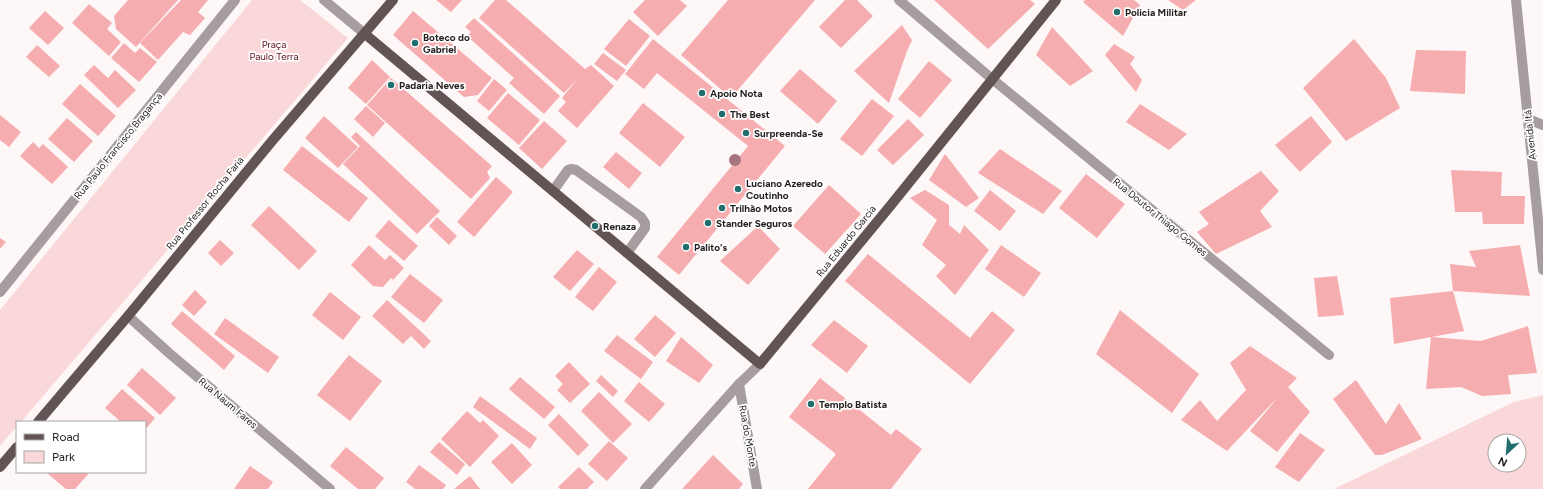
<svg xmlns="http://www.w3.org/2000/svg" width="1543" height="489" viewBox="0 0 1543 489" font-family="Figtree,sans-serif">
  <rect width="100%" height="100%" fill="#fef7f7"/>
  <!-- green -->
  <g fill="#fad7d8" fill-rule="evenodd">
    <polygon points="252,0 300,0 348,38 21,422 17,422 17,426 0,446 0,310"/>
    <path d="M1543,395V489H1334L1514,402ZM1495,441H1519V465H1495Z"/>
  </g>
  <!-- building -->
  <g fill="#f6adb0">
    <polygon points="128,0 178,0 136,47 116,29 114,16"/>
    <polygon points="181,0 208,0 198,12 205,18 190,35 183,32 158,60 140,43"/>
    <polygon points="436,0 462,0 451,12"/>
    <polygon points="495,0 506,0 585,69 591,65 614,86 577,128 558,111 566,102 562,98 577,79 564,93 479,18"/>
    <polygon points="645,0 680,0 687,6 658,36 633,12"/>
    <polygon points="728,0 815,0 731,98 681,55"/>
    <polygon points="845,0 857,0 873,16 841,48 819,27"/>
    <polygon points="934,0 1030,0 1035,4 988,49"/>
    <polygon points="1085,0 1134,0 1140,5 1123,36 1083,2"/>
    <polygon points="1168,0 1196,0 1183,10"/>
    <polygon points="89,4 112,23 107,29 121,42 109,56 72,23"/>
    <polygon points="45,11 64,28 48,45 29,28"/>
    <polygon points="413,11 492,78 478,95 464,97 393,35"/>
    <polygon points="474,18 560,96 544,114 509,83 514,78 467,36 471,32 465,27"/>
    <polygon points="629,19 650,36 626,66 604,49"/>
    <polygon points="902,25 912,40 907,51 889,103 854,71"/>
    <polygon points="1052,27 1093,71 1070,86 1036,55"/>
    <polygon points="653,39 785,146 679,275 657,257 748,146 657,73 644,89 625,74"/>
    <polygon points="1354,39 1386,78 1400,108 1346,141 1303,88"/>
    <polygon points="124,43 135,53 140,48 157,62 139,82 111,58"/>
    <polygon points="1114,44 1135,57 1130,64 1142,80 1136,92 1105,55"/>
    <polygon points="37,45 60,66 49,77 26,57"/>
    <polygon points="1416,50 1466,51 1465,94 1410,91"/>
    <polygon points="603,53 626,70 617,81 594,64"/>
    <polygon points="372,60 390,77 366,104 348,88"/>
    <polygon points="929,61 952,80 920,118 898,99"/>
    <polygon points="94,65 108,78 115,70 136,90 118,108 84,75"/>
    <polygon points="800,69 837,101 818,124 780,91"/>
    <polygon points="391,78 492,166 487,172 490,178 471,199 367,105"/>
    <polygon points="494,79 507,90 489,111 477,101"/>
    <polygon points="80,84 116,116 98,136 62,104"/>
    <polygon points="508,93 540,120 519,145 487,118"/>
    <polygon points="872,99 894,116 862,156 840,139"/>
    <polygon points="643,103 685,137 660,167 619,133"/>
    <polygon points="1140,104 1187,134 1169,150 1126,122"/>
    <polygon points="366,106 385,123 373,137 354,119"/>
    <polygon points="0,115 21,132 9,147 0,140"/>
    <polygon points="324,116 358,147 338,168 305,138"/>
    <polygon points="1311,116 1332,142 1300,172 1275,145"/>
    <polygon points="67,118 93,141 74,162 48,139"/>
    <polygon points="908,119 924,135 893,165 877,150"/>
    <polygon points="544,121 567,141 542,169 519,148"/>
    <polygon points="356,132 440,211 417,234 343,164 360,146 351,137"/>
    <polygon points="33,142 39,148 43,144 68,167 52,184 20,156"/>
    <polygon points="302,146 368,198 349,222 283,170"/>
    <polygon points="1000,149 1062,191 1043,214 978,173"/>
    <polygon points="616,152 642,173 629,189 603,167"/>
    <polygon points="945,154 979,198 966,207 929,180"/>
    <polygon points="1451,170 1502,172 1501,196 1525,196 1524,224 1483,224 1482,212 1455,212"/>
    <polygon points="1261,171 1279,191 1260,211 1272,227 1216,254 1197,232 1209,224 1199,212"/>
    <polygon points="1086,174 1125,204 1097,238 1059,208"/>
    <polygon points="496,177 513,192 474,237 457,222"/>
    <polygon points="829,185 861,214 825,254 793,226"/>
    <polygon points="925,190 949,205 949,225 960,234 964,225 989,250 955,295 936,276 946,265 922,245 937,220 910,198"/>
    <polygon points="990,190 1016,211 1000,231 974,211"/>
    <polygon points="269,206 317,251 299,270 251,225"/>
    <polygon points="437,217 457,236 449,245 429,226"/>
    <polygon points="389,220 418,246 404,261 375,236"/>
    <polygon points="758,226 780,249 748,285 720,261"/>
    <polygon points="0,238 6,242 0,249"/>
    <polygon points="220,240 234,253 221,266 208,253"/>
    <polygon points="369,245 385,260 390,255 404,268 393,280 391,278 383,287 373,286 351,265"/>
    <polygon points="1001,245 1041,273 1024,297 985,269"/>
    <polygon points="1520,245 1530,296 1453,291 1450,264 1476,267 1469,251"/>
    <polygon points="577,250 594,264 570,291 553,277"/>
    <polygon points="868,254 970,338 992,311 1015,330 970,384 845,281"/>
    <polygon points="599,267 617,282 593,311 575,297"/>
    <polygon points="410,274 443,300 424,323 391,297"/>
    <polygon points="1337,276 1344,315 1318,317 1314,278"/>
    <polygon points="195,290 207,302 194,316 182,305"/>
    <polygon points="1453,291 1464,331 1394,344 1390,298"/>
    <polygon points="330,292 361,317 343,340 312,315"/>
    <polygon points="387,300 431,341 424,349 411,336 403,344 372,316"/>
    <polygon points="1120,310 1199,374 1172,413 1096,354"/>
    <polygon points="182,311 235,356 224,370 171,324"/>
    <polygon points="655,315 676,333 655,357 634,339"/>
    <polygon points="225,318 279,357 268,373 214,334"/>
    <polygon points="834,320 868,346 847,373 811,345"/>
    <polygon points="1528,326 1537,373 1508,375 1511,394 1482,396 1461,387 1426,389 1431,337 1481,341"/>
    <polygon points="617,335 653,362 641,379 604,351"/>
    <polygon points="681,337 713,365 699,383 666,361"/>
    <polygon points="1250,346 1297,378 1288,387 1310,412 1277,452 1250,431 1278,397 1227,451 1181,420 1200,400 1217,421 1246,390 1230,363"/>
    <polygon points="349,355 382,381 350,421 317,395"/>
    <polygon points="569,362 590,384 570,403 557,390 563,384 555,376"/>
    <polygon points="142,368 176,398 160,415 127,385"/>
    <polygon points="601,375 618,391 613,397 596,381"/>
    <polygon points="520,377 555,407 544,419 509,389"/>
    <polygon points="820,378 891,435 896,429 922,449 891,489 808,489 836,454 789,417"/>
    <polygon points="1356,380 1386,424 1399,403 1422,439 1382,455 1375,455 1333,399"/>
    <polygon points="639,382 665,404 649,422 624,401"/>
    <polygon points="122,389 155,418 145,430 145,422 121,422 105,408"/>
    <polygon points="599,392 632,424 613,443 581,411"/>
    <polygon points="480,396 537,438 530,449 473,407"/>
    <polygon points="467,411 480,423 483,420 499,436 470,467 441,439"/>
    <polygon points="559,414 589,445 578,456 548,425"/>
    <polygon points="1300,433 1325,450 1299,482 1275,467"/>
    <polygon points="609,441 628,458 607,481 588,464"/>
    <polygon points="439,442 465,464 457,475 430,452"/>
    <polygon points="512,443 532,465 512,484 491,462"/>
    <polygon points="346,447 384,478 375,489 358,489 330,466"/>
    <polygon points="713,455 743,484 739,489 682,489"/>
    <polygon points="419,465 446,485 443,489 415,489 406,482"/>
    <polygon points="250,466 273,482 268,489 234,489"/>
    <polygon points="579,467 594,482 587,489 560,489 558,487"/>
    <polygon points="48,472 90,472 75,489 66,489 47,473"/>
    <polygon points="470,476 480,489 454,489"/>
  </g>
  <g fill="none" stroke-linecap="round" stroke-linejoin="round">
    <!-- minor -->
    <g stroke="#a69e9e" stroke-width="10">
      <polyline points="324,0 365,34"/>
      <polyline points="899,0 991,78 1329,355"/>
      <polyline points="1516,0 1543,270"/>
      <polyline points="1528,119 1543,125"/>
      <polyline points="553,191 568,170 571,169 576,170 641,217 645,223 645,228 627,253"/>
      <polyline points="0,292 235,0"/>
      <polyline points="128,316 169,353 330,489"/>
      <polyline points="739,384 757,489"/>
      <polyline points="645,489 739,384 760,364"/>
    </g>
    <!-- major -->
    <g stroke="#625454" stroke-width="10">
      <polyline points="365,34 760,364 891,205 1056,0"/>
      <polyline points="38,422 128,316 272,141 393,0"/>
      <polyline points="0,467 17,447"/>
    </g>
  </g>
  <!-- trees -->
  <circle fill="#a5767f" cx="735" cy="160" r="6"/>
  <!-- markers -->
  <g fill="#226e6f" stroke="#fff" stroke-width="1.5">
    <circle cx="1117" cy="12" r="4"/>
    <circle cx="415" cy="43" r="4"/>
    <circle cx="391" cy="85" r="4"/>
    <circle cx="702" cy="93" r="4"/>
    <circle cx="722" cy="114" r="4"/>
    <circle cx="746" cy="133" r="4"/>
    <circle cx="738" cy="189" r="4"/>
    <circle cx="722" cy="208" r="4"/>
    <circle cx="708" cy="223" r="4"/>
    <circle cx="595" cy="226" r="4"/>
    <circle cx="686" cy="247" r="4"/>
    <circle cx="811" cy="404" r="4"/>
  </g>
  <g text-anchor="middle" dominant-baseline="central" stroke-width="3.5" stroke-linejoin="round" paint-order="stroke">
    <!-- poi labels -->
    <g font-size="10" font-weight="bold" fill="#241d1d" stroke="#fff" text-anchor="start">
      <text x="1125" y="12">Policia Militar</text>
      <text x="423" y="37">Boteco do<tspan x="423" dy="12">Gabriel</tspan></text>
      <text x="399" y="85">Padaria Neves</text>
      <text x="710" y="93">Apoio Nota</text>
      <text x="730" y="114">The Best</text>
      <text x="754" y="133">Surpreenda-Se</text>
      <text x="746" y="183">Luciano Azeredo<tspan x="746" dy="12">Coutinho</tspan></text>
      <text x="730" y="208">Trilhão Motos</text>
      <text x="716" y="223">Stander Seguros</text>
      <text x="603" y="226">Renaza</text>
      <text x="694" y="247">Palito's</text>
      <text x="819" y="404">Templo Batista</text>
    </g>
    <!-- park labels -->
    <g font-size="10" fill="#5c0d1c" stroke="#fff">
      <text x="274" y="44">Praça<tspan x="274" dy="12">Paulo Terra</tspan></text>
    </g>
    <!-- street labels -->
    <g font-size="10" fill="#241d1d" stroke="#fff">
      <text transform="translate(1530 135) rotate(-96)">Avenida Itá</text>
      <text transform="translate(118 146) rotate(-51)">Rua Paulo Francisco Bragança</text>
      <text transform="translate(205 203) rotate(-51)">Rua Professor Rocha Faria</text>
      <text transform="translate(1160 217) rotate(39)">Rua Doutor Thiago Gomes</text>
      <text transform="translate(846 241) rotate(-51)">Rua Eduardo Garcia</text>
      <text transform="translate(228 403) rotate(40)">Rua Naum Fares</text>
      <text transform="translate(748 436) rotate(80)">Rua do Monte</text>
    </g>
  </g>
  <!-- legend -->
  <rect x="16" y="421" width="130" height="52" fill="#ffffff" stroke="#a7a5a5"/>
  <rect x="24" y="434" width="20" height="6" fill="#625454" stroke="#a7a5a5"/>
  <text x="52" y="441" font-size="12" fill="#241d1d">Road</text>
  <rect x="24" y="451" width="20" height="12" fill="#fad7d8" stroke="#a7a5a5"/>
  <text x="52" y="461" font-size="12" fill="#241d1d">Park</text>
  <!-- north arrow -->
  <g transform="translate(1507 453) rotate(206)"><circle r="19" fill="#ffffff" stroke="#a7a5a5"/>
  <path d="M0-3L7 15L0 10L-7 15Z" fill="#226e6f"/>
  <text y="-6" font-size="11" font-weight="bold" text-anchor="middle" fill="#241d1d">N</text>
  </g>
</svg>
